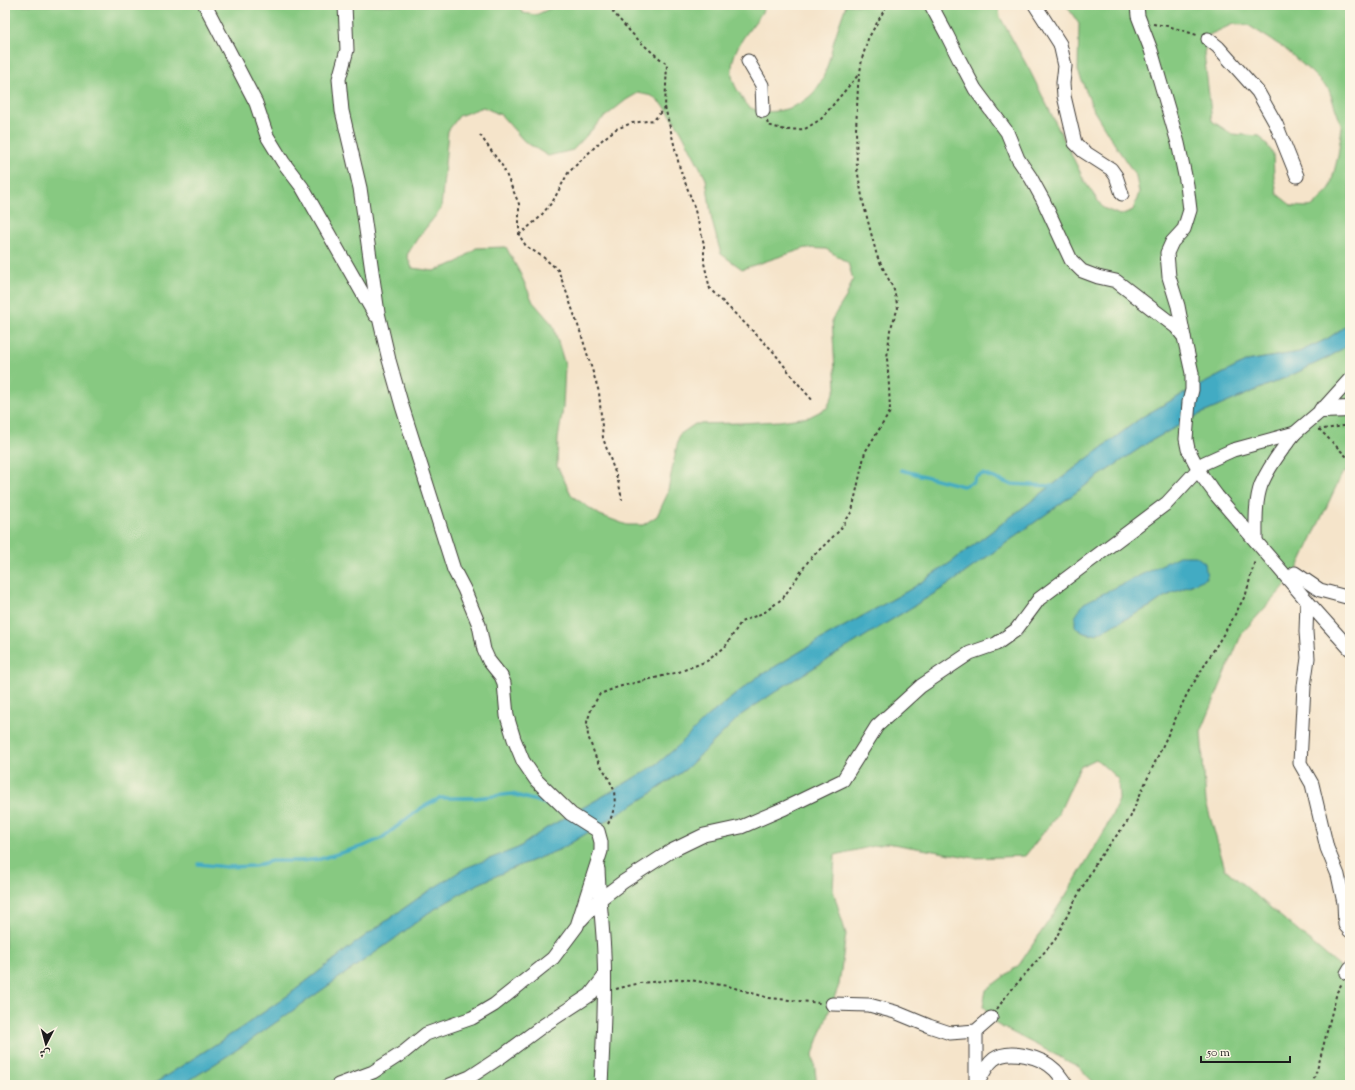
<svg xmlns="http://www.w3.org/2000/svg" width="1355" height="1090" viewBox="0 0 1355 1090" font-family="'Sorts Mill Goudy',Amiri,serif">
  <rect width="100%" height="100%" fill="#fcf5e5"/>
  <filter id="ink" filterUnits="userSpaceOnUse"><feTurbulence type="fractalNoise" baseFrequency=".025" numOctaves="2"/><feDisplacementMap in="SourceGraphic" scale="8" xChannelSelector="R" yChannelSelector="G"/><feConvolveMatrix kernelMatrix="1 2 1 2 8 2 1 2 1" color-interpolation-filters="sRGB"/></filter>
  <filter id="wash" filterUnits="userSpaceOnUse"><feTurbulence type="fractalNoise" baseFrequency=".012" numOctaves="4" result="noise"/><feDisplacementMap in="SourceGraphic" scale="16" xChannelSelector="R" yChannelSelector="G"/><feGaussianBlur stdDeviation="0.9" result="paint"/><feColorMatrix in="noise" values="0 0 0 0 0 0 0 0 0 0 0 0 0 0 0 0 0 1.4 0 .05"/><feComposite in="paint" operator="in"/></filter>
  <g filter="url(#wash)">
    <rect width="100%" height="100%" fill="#f5e4ca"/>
    <!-- green -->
    <g fill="#87c981" stroke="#52724e" fill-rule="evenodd">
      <path d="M5,5H516L523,13L536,15L553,7L555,5H766C755,27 733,42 732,69C731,78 735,87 740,94C742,98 745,105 749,107C769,118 801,108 815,91C828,75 830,52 836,34C839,24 843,15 846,5H998L1000,17L1030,71L1085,182L1103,208L1120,215L1133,210L1139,193L1136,176L1117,148L1094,111L1078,71L1079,24L1066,5H1350V323L1327,339L1299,352L1247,361L1172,400L1142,417L950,563L911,589L818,641L756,678L707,717L677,747L657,764L614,790L545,829L518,848L424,894L354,944L290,994L241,1028L152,1085H5ZM1233,24L1248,25L1284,48L1310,71L1329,90L1342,127L1338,156L1330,188L1314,206L1307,207L1292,206L1277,194L1274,177L1273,153L1260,136L1232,134L1212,121L1204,53L1209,35ZM638,93L652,96L665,107L681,131L706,179L712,221L721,254L742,269L806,248L826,249L848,263L853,279L846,297L832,319L836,388L827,408L809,417L779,421L741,423L695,424L679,435L667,495L657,516L643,525H627L600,515L572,496L557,466L558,439L563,408L565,365L553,325L533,302L520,273L506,247L476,248L458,262L434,271L412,268L407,255L417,239L441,209L448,131L459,116L483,107L501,115L524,141L548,156L573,150L601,120L626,100Z"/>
      <path d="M1350,344V469L1342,474L1294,576L1242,633L1201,732L1206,802L1225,869L1347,973H1350V1085H1096L1079,1067L996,1024L983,1006L986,990L1019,965L1066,895L1105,830L1119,800L1118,779L1096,759L1080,767L1059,813L1025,856L974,858L887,843L835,855L833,890L846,934L839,985L813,1054L817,1085H182L241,1047L393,940L428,913L474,886L511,869L561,849L649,795L686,769L741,715L784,686L948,585L1096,478L1149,442L1196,416L1296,373L1329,357ZM1194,584L1164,597L1151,606L1096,634C1086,635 1083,633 1075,627Z"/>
    </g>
    <!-- water -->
    <g fill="#43abc3" stroke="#306470">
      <polygon points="1350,323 1350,344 1329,357 1296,373 1196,416 1149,442 1096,478 948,585 784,686 741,715 686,769 649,795 561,849 511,869 474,886 428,913 393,940 241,1047 182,1085 152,1085 241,1028 290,994 354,944 424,894 465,868 518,848 545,829 614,790 657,764 677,747 707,717 756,678 818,641 911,589 950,563 1142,417 1172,400 1247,361 1299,352 1327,339"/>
      <path d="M1179,556H1196L1205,563L1207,578L1164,597L1151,606L1096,634C1086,635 1083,633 1075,627V617L1084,603Z"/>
    </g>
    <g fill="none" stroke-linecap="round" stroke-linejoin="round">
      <!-- stream -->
      <g stroke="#43abc3" stroke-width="3.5">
        <polyline points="901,470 963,486 973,482 976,477 983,474 1010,484 1052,486 1057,487"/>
        <polyline points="198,864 227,867 255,866 271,861 301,861 320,859 364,846 382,838 421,808 440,798 475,798 512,794 550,805 559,811"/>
      </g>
    </g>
  </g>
  <g filter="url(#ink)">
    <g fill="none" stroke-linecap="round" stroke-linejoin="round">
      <!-- minor casing -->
      <g stroke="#3d3a36" stroke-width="15">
        <g id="minor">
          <polyline points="205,5 256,103 267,136 283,162 302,187 375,315"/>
          <polyline points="931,5 947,35 959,59 975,89 1007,132 1018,159 1031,178 1043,200 1071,260 1082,271 1098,277 1116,281 1176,327 1184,337 1192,373 1192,390 1189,402 1186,439 1188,449 1202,476 1217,496 1307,601 1350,649"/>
          <polyline points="1035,5 1060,44 1065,66 1063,83 1064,96 1075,143 1083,151 1111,169 1116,176 1122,194"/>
          <polyline points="1137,5 1138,16 1151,50 1178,143 1187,185 1190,210 1184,229 1172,242 1167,253 1169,277 1178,306 1184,337"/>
          <polyline points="1208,39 1218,47 1258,92 1276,124 1297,176"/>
          <polyline points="748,61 762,85 763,111"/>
          <path d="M1256,541C1256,522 1255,502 1261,485C1269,466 1282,449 1295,433"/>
          <polyline points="1295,573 1320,590 1350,598"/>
          <polyline points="1307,601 1306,632 1308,658 1304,686 1300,763 1312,784 1327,848 1338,875 1344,903 1345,925 1350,931"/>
          <path d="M598,869C599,898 603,926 604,954C606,998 603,1041 601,1085"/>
          <polyline points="581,920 599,900 623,882 671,851 704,835 741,827 785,808 843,780 877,726 921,686 970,653 996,644 1016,630 1039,599 1167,503 1204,463 1233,450 1295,433 1322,410 1350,379"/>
          <polyline points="1347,973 1350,968"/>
          <polyline points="832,1004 869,1005 895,1012 929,1026 950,1033 976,1031 991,1018"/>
          <polyline points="338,1085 373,1072 404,1052 426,1034 472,1018 494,1005 553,958 577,926 601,851 601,842 598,831 571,814 536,780 523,761 514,739 507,716 504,683 501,676 489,661 484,650 479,625 464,589 454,570 402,406 389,360 378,313 360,188 342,111 339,79 347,50 345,5"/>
          <polyline points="450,1085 470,1077 502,1056 544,1025 590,995 604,977"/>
          <polyline points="976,1085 976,1031"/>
          <path d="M977,1085C981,1077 986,1065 994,1059C1009,1048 1042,1057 1055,1070C1059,1074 1062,1079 1065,1083V1085"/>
        </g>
      </g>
      <!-- major casing -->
      <g stroke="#3d3a36" stroke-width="18">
        <polyline id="major" points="1322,410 1350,409"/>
      </g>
      <!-- path -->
      <g stroke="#3d3a36" stroke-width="2" stroke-dasharray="3 3" stroke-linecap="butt">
        <polyline points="1153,24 1168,26 1197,35"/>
        <polyline points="665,107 680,169 693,203 704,244 704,263 710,289 772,350 795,380 813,401"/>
        <polyline points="767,121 768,125 785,130 805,129 821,119 859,74"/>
        <polyline points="480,135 503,167 519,204 519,235 526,246 543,257 558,270 566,291 582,337 599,392 603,438 619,484 622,500"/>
        <path d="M519,235L539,218L553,201L568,173L602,140L616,129L632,123L654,120L665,107L667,64C644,47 625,28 608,5"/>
        <polyline points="1319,429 1350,460"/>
        <polyline points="1318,430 1350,425"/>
        <polyline points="608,824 611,818 615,805 614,790 608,777 596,758 588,736 587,722 592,707 600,694 618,687 679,672 707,661 725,647 741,622 765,612 783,598 809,560 840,530 852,511 865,452 890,412 889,386 887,358 890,330 898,308 894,290 877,256 863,202 857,169 856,130 858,86 862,59 868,39 887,5"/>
        <polyline points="616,989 640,983 683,979 728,986 769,998 820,1003"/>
        <polyline points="997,1009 1007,995 1055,940 1073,904 1097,861 1130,818 1142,790 1187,694 1232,620 1246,594 1255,560"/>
        <polyline points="1312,1085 1319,1063 1337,992 1342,983"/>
      </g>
      <!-- minor -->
      <use href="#minor" stroke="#fff" stroke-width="13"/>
      <!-- major -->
      <use href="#major" stroke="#fff" stroke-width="16"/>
    </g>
  </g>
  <!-- margin -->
  <rect width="1355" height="1090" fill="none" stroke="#fcf5e5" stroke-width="20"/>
  <!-- north arrow -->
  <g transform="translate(46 1044) rotate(186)" stroke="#fcf5e5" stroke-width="3" paint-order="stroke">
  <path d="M0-3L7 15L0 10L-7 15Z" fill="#1c1c1c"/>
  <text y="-6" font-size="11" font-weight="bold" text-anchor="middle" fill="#1c1c1c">ش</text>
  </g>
  <!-- scale -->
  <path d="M1201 1056v6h89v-6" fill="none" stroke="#1c1c1c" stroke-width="2"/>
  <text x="1207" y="1056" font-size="12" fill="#1c1c1c" stroke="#fcf5e5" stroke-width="3" paint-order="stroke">50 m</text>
</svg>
